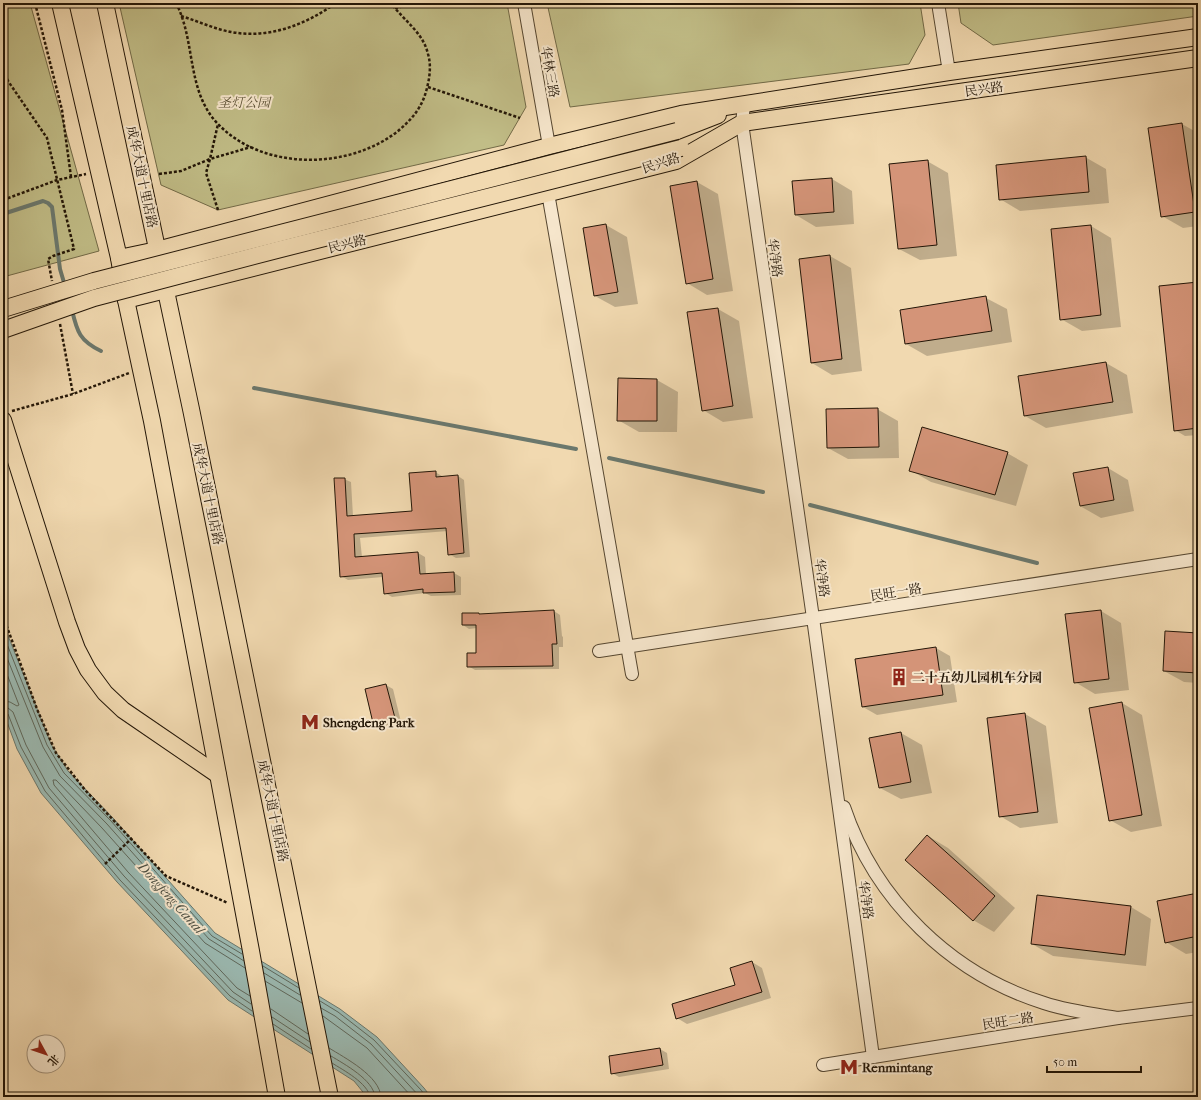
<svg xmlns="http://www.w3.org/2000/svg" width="1201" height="1100" viewBox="0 0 1201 1100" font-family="'IM FELL French Canon','Noto Serif SC',serif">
  <rect width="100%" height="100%" fill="#f1d9b0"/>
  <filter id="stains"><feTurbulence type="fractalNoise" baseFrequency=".005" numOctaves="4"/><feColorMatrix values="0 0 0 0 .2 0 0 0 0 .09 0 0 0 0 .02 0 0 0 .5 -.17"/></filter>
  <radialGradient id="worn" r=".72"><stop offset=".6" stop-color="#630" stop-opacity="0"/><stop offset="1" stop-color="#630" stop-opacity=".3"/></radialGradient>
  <!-- green -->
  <g fill="#c1bd87" stroke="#726a47">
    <polygon points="3,3 30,3 99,251 3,277"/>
    <polygon points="119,3 507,3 526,107 504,145 218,210 161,185"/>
    <polygon points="547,3 920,3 925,35 909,64 570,107"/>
    <polygon points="958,3 1198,3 1198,16 993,45 961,23"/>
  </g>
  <!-- water -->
  <polygon fill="#9bb9b1" stroke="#6b786d" points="3,623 51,744 68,771 113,818 215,933 340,1009 377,1037 424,1088 431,1097 367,1097 354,1081 228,1000 117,882 41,793 17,749 3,711"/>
  <!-- shadow -->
  <g fill="#0003">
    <polygon points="1182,124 1198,133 1198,226 1183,228 1162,216"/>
    <polygon points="1085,157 1106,169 1109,203 1020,211 1000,199"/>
    <polygon points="927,161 948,173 957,256 920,260 899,249"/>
    <polygon points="832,179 852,191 854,224 816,227 796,215"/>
    <polygon points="697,182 718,194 733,291 707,295 687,283"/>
    <polygon points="606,225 627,237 638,304 615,307 595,296 584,229"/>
    <polygon points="1091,226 1111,238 1121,327 1082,331 1061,319"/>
    <polygon points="830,256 851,268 862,371 832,375 812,363"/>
    <polygon points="1198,283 1198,435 1185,436 1175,430"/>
    <polygon points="986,298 1007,309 1012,342 927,356 906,344"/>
    <polygon points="718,309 739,321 753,418 723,422 703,410"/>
    <polygon points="1106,363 1127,375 1133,413 1046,428 1025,416"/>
    <polygon points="619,379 657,380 678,392 677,432 639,432 618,420"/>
    <polygon points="877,409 898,421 899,458 848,459 828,448"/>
    <polygon points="1007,453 1028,465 1016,506 931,482 910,470"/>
    <polygon points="1108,468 1128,480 1134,511 1101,518 1080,506"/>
    <polygon points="435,472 442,476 442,477 458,476 464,480 470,557 456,558 449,554 448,531 360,538 362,557 418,553 425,557 426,574 454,573 461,577 461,595 431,596 425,593 392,597 385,593 383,577 348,580 341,576 344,479 351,482 353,516 413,512"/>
    <polygon points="554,611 560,615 562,636 563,637 563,647 559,647 559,669 475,670 468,666 477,654 477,628 469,629 463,625 463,614 479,614 482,615"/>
    <polygon points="1101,611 1121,623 1129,690 1095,694 1075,682"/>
    <polygon points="1198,634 1198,683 1184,682 1164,671"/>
    <polygon points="936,648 950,656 957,702 877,715 863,707 856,660"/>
    <polygon points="386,685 393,689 401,722 381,727 374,723"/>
    <polygon points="1122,703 1142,715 1162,826 1131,832 1110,820"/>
    <polygon points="1025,714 1046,726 1058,823 1020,828 1000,816"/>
    <polygon points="901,733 922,745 932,793 901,799 880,788"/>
    <polygon points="928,836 948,848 1015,908 994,932 973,920"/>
    <polygon points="1198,894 1198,952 1186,954 1166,942"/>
    <polygon points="1131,907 1151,919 1146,966 1053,956 1032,944"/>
    <polygon points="752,962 762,968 771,998 687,1024 677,1018 736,985"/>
    <polygon points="660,1049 667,1053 669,1069 619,1077 612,1073"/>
  </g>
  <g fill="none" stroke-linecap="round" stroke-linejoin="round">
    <!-- shore -->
    <g stroke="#5f685c" stroke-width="1">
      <polyline points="3,634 47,745 64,773 111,821 212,936 242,954"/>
      <polyline points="3,648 43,747 60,776 107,824 209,939 244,961"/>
      <polyline points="3,664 19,705 17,706 10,702 3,701"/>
      <polyline points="3,707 8,708 13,712 26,745 49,788 124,876 233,992 251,1004"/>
      <polyline points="3,712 8,714 21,747 45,791 120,880 230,996 252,1011"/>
      <polyline points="263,966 299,988"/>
      <polyline points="245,968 205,943 102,828 56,780 53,780 54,785 128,872 237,988 250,996"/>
      <polyline points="264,973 300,995"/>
      <polyline points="265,981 302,1003"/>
      <polyline points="320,1001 338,1012 374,1040 421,1090 426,1097"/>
      <polyline points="321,1008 335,1016 371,1044 420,1097"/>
      <polyline points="271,1009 308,1034"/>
      <polyline points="323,1016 367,1048 412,1097"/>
      <polyline points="272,1017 310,1042"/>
      <polyline points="273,1024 311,1049"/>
      <path d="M329,1048C345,1058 380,1076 381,1097"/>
      <path d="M331,1056C344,1064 374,1080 375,1097"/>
      <path d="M332,1063C343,1070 368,1083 370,1097"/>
    </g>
    <!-- stream -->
    <g stroke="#6b786d" stroke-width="4">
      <polyline points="3,214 43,201 48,203 52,207 60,269 65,286"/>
      <path d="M72,310C77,332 80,341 101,351"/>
      <polyline points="254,388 576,449"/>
      <polyline points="609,458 763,492"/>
      <polyline points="810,505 1037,563"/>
    </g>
  </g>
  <!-- building -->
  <g fill="#d49478" stroke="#231607">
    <polygon points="1182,123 1195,212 1161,217 1148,128"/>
    <polygon points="1086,156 1089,192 999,200 996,165"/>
    <polygon points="928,160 937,245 898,249 889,164"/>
    <polygon points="832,178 834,212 795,215 792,181"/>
    <polygon points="697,181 713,279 686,284 670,186"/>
    <polygon points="606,224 618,292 594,296 583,228"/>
    <polygon points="1091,225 1101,315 1060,320 1051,229"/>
    <polygon points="830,255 842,359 811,363 799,259"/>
    <polygon points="1198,282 1198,428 1174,431 1159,286"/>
    <polygon points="986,296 992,331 905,344 900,310"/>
    <polygon points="718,308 733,406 702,411 687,312"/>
    <polygon points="1106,362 1113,402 1024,416 1018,376"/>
    <polygon points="618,378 657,379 657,421 617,421"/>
    <polygon points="878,408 879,447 827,448 826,409"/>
    <polygon points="922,427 1008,452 995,495 909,471"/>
    <polygon points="1108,467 1114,500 1080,506 1073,473"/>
    <polygon points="436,471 436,477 458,475 464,553 448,555 446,528 354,534 355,557 418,552 420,574 454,572 455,592 423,593 423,589 384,594 382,573 340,577 334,478 345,478 347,516 412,511 409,473"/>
    <polygon points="554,610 557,644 552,644 553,666 467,667 467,653 476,653 476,625 462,625 462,613 479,613 479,614"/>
    <polygon points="1101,610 1109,679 1074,683 1065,614"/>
    <polygon points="1165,631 1198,633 1198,673 1163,671"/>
    <polygon points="936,647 943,695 862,707 855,659"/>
    <polygon points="386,684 395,718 373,723 365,689"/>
    <polygon points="1122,702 1142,815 1109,821 1089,708"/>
    <polygon points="1025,713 1038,812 999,817 987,718"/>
    <polygon points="901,732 911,782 879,788 869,738"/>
    <polygon points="927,835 995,896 973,921 905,860"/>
    <polygon points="1198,893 1198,936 1165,943 1157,901"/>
    <polygon points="1037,895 1131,906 1125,955 1031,944"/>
    <polygon points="752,961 762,992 676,1019 672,1004 735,985 730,968"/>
    <polygon points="660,1048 663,1065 611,1074 609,1056"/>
  </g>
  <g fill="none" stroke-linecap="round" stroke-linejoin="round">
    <!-- minor casing -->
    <g stroke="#564731" stroke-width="14">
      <g id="minor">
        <polyline points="524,3 549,146"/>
        <polyline points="938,3 949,72"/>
        <polyline points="744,105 742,123 813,618 873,1057"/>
        <polyline points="548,193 632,674"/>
        <polyline points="599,651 1198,559"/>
        <path d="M844,807C875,900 951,974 1044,1003C1068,1011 1093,1014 1118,1018"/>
        <polyline points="823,1065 1118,1018 1198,1008"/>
      </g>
    </g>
    <!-- major casing -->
    <g stroke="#231607" stroke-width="18">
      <g id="major">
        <polyline points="60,3 119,258 126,300 152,421 251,951 277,1097"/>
        <polyline points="105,3 191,409 330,1097"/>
        <polyline points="677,131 718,115"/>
        <polyline points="119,258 157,250 549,146 681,114 949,72 1198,37"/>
        <polyline points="126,300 676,161 742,123 1198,58"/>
        <polyline points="3,420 67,622 77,649 88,670 105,693 123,710 218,775"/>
      </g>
    </g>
    <!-- path -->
    <g stroke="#231607" stroke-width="2.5" stroke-dasharray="3 2" stroke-linecap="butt">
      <polyline points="35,3 62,110 71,177"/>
      <path d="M176,3C196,41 186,91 218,124C263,171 349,170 398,131C410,121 420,110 425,95C429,82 432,67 428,54C423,32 403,20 391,3"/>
      <polyline points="395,8 420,3"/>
      <path d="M181,16C198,21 214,29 231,32C269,39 305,25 336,3"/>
      <polyline points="3,70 8,81 47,138 74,249 53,256 48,259 52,281"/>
      <polyline points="428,87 520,118"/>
      <polyline points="159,174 181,171 210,159 218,124"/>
      <polyline points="3,200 57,180 86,174"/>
      <polyline points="218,210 206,173 210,159 251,147"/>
      <polyline points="60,324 73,394"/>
      <polyline points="12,411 73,394 129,373"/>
      <polyline points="3,616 37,709 56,753 85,790 166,876 228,903"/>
      <polyline points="105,864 132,838"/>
    </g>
    <!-- minor -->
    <use href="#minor" stroke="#f6e6cc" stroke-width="12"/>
    <!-- major -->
    <use href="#major" stroke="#f1d9b0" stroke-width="16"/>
    <!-- major-bridge casing -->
    <g stroke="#231607" stroke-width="18" stroke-linecap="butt">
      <g id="major-bridge">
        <polyline points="3,309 94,281 677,131"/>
        <polyline points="3,330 94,298 277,250 681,148"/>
      </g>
    </g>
    <!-- major-bridge -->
    <use href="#major-bridge" stroke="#f1d9b0" stroke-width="16"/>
  </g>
  <!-- icons -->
  <defs>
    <g id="building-bare" transform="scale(1.38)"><path d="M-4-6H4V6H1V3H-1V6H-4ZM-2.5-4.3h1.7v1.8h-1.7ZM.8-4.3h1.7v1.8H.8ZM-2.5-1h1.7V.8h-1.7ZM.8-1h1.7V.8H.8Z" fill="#8f2418" stroke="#f6e6cc" stroke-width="2.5" paint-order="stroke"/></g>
    <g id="metro-bare" transform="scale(1.38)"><path d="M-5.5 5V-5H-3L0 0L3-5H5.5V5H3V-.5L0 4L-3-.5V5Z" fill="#8f2418" stroke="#f6e6cc" stroke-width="2.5" paint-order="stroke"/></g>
  </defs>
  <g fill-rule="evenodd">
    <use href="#building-bare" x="899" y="677"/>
    <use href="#metro-bare" x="310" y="722"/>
    <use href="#metro-bare" x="849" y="1067"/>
  </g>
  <g text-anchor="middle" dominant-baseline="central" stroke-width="4" stroke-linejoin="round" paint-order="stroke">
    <!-- street labels -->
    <g font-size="13" fill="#231607" stroke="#f6e6cc">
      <text transform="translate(550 72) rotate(80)">华林三路</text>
      <text transform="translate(984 89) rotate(-8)">民兴路</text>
      <text transform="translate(661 163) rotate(-18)">民兴路</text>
      <text transform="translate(142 177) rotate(78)">成华大道十里店路</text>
      <text transform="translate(347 244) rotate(-14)">民兴路</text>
      <text transform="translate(775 258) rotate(82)">华净路</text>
      <text transform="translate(208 494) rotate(78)">成华大道十里店路</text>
      <text transform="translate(822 578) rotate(82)">华净路</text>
      <text transform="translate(896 592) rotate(-9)">民旺一路</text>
      <text transform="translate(273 811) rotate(78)">成华大道十里店路</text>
      <text transform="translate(866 900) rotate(82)">华净路</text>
      <text transform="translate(1008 1021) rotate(-9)">民旺二路</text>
    </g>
    <!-- park labels -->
    <g font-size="13" font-style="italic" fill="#5a5034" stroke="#f6e6cc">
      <text x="244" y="102">圣灯公园</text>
    </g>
    <!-- poi labels -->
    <g font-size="13" font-weight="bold" fill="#231607" stroke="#f6e6cc" text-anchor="start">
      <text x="912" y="677">二十五幼儿园机车分园</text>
      <text x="323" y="722">Shengdeng Park</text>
      <text x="862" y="1067">Renmintang</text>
    </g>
    <!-- water labels -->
    <g font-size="14" font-style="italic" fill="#4d4f42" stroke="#f6e6cc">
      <text transform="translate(171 898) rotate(48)">Dongfeng Canal</text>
    </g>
  </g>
  <!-- margin -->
  <rect width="1201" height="1100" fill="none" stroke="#f1d9b0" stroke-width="16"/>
  <rect x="4" y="4" width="1193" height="1092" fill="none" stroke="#231607" stroke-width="2"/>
  <rect x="8" y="8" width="1185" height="1084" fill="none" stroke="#231607"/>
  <!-- north arrow -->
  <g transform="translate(46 1054) rotate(130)"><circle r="19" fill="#f6e6cc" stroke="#a2937d"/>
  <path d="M0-3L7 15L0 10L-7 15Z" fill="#8f2418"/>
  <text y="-6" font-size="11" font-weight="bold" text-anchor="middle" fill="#231607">北</text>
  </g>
  <!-- scale -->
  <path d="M1047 1066v6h94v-6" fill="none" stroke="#231607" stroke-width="2"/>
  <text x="1053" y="1066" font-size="12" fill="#231607" stroke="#f6e6cc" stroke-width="3" paint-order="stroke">50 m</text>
  <rect width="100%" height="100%" filter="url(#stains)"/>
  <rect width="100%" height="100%" fill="url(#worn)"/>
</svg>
